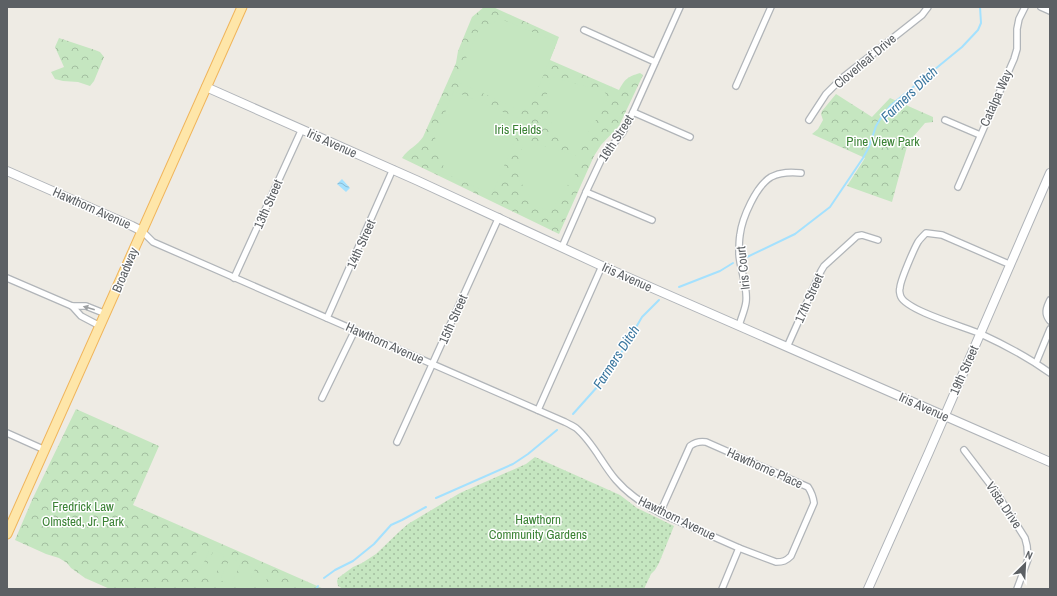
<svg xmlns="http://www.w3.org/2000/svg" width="1057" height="596" viewBox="0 0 1057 596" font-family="'Archivo Narrow',sans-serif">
  <defs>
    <pattern id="park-crowns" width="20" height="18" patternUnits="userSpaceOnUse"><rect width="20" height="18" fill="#c5e6c0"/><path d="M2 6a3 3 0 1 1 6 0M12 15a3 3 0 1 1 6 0" fill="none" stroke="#a3bea0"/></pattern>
    <pattern id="garden-dots" width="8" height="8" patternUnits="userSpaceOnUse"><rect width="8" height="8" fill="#c5e6c0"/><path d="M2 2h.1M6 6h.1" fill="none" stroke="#a3bea0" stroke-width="1.8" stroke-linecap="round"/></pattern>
    <pattern id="water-waves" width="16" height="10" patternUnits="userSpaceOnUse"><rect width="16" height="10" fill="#a4e1fe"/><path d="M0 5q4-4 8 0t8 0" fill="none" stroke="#89bad1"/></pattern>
  </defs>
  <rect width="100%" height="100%" fill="#eeebe4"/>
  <!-- park -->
  <g fill="url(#park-crowns)">
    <path d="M484,7H493L559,37L550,60L619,90C625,79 627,77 640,73L643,75L619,126L601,145L594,156L559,234L402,158C409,148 417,146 423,137L456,63L458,51L472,17Z"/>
    <polygon points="59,38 95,50 100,52 104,57 94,81 90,86 78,82 63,81 55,79 51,72 64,67 55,47"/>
    <polygon points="836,94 872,117 890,98 933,117 933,122 925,123 908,143 892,202 847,186 865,158 812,134 818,129 823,120 821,114 822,111"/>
    <polygon points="76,409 159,446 133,505 324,589 110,589 85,578 71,568 67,563 59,558 46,554 15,540 32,500"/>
  </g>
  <!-- garden -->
  <polygon fill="url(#garden-dots)" points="535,457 620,495 637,508 674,526 659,563 655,570 651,574 644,589 343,589 338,586 337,581 338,578 353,567 362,563 376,554 400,531 408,524 460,493 517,468 526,464"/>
  <!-- pitch -->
  <g fill="#c5e6c0">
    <polygon points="501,19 557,42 530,108 522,111 456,81 479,29"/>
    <polygon points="551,77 604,91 609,99 578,149 561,138 548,118 547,93"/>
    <polygon points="454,91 518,118 521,126 492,194 448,175 439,157 435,137"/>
    <polygon points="524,140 578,156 582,164 549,213 533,202 520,181 519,159"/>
    <polygon points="200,544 210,549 200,571 190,567"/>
    <polygon points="214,550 224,555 214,578 203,573"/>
    <polygon points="230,558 241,563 231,585 220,580"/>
    <polygon points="244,564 255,569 246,589 240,589 235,587"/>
    <polygon points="263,569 270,572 263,587 256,583"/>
    <polygon points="274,574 281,577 276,589 267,589"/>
    <polygon points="192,578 204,584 202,589 199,589 189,584"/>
  </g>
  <!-- water -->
  <polygon fill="url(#water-waves)" points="342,179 350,188 346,192 337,184"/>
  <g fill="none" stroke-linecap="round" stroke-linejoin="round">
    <!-- stream -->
    <g stroke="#a4e1fe" stroke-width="2">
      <polyline points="747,257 795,234 830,207 863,158 869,147 876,126 882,116 890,106 962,47 978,30 981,23 980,7"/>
      <polyline points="679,287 720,271 733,263"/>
      <polyline points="573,414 598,386 621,353 642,317 659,300"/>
      <polyline points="436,498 513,464 528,454 557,430"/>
      <polyline points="324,578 335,570 353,561 374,544 391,525 402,520 426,507"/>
      <polyline points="316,589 318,586"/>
    </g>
    <!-- street casing -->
    <g stroke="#b1b5b9" stroke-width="8">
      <g id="street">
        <polyline points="1041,7 1050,11"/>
        <polyline points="584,30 655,62"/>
        <polyline points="736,86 771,7"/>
        <polyline points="633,112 690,137"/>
        <polyline points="809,120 826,94 841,79 922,15 928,7"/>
        <polyline points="945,120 980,135"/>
        <polyline points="958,187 1014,59 1017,49 1017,29 1019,19 1025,7"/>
        <polyline points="586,192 652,220"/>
        <path d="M142,231L153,242L565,422C569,424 573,426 576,428C593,442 602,464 616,480C628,494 643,504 660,513L739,548L776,562C783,562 786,561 791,556L814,503C813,496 812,493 808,487L706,442C699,441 695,442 690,446L660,513"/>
        <polyline points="562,247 586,192 602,158 623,132 633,112 680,7"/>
        <path d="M1011,265L942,235L926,233C923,236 920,239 918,242C914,249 900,281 900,288C899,290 900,295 901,297C908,311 965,327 981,334C1005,345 1029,358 1050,373"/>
        <polyline points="7,278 72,306 81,316 100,326"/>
        <polyline points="234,278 302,129"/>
        <path d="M1050,300C1046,308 1044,314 1050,321"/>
        <polyline points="72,306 86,306 106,314"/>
        <polyline points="327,318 393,169"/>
        <path d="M739,326C741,318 745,310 746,302C748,286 740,270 739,254C739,248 739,241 740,235C742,218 756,186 771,177C781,172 790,172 801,173"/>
        <polyline points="787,347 821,271 824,266 857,236 862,235 878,240"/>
        <polyline points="1036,363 1050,329"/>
        <polyline points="322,398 355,330"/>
        <polyline points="538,410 602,266"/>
        <polyline points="7,433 45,450"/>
        <polyline points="397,442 499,217"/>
        <polyline points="964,450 996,492 1025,538 1027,546 1028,559 1017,589"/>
        <polyline points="722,589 739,548"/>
      </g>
    </g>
    <!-- secondary casing -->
    <g stroke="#b0b4b9" stroke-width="10">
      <g id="secondary">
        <polyline points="206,87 416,180 602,266 1050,462"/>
        <polyline points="7,171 132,226 142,231"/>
        <polyline points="868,589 929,452 1050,173"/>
      </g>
    </g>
    <!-- primary casing -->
    <g stroke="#f0b55b" stroke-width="11">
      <path id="primary" d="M7,534C86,358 163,182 242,7"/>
    </g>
    <!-- street -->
    <use href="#street" stroke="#fff" stroke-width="5.5"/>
    <!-- secondary -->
    <use href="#secondary" stroke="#fff" stroke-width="8"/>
    <!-- primary -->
    <use href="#primary" stroke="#fee6a9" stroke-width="9"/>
  </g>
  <!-- one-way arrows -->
  <defs><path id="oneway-solid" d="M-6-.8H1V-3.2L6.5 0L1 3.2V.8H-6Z"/></defs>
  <use fill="#9da0a2" href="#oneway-solid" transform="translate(89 308) rotate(-164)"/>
  <g text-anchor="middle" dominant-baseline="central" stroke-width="3" stroke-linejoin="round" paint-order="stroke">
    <!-- street labels -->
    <g font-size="13" fill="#5c6064" stroke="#fff">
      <text transform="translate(865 61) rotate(-40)">Cloverleaf Drive</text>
      <text transform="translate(996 98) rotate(-66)">Catalpa Way</text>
      <text transform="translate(616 138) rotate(-57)">16th Street</text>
      <text transform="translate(332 143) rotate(24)">Iris Avenue</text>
      <text transform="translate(268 204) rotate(-66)">13th Street</text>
      <text transform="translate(92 208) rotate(24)">Hawthorn Avenue</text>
      <text transform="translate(361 244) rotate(-66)">14th Street</text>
      <text transform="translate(743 268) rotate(-96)">Iris Court</text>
      <text transform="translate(125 270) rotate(-67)">Broadway</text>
      <text transform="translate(627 277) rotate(24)">Iris Avenue</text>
      <text transform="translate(809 298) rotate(-66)">17th Street</text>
      <text transform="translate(453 319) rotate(-66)">15th Street</text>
      <text transform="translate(385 343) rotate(24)">Hawthorn Avenue</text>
      <text transform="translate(964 370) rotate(-66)">19th Street</text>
      <text transform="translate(924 407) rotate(24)">Iris Avenue</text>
      <text transform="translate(765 468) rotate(24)">Hawthorne Place</text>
      <text transform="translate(1004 505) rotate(56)">Vista Drive</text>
      <text transform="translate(677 518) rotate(26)">Hawthorn Avenue</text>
    </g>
    <!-- park labels -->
    <g font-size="13" fill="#3b8235" stroke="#fff">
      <text x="518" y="129">Iris Fields</text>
      <text x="883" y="141">Pine View Park</text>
      <text x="83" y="506">Fredrick Law<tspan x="83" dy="15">Olmsted, Jr. Park</tspan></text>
      <text x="538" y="519">Hawthorn<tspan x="538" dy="15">Community Gardens</tspan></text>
    </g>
    <!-- water labels -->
    <g font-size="14" font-style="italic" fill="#3b779f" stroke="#fff">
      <text transform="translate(909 94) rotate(-44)">Farmers Ditch</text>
      <text transform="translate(616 357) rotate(-57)">Farmers Ditch</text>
    </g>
  </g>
  <!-- border -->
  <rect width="1057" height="596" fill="none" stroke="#5c6064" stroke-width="16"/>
  <!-- north arrow -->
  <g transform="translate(1025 564) rotate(24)" stroke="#ffffff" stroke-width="3" paint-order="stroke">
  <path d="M0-3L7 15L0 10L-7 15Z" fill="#5c6064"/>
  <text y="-6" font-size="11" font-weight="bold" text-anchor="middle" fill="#5c6064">N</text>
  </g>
</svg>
